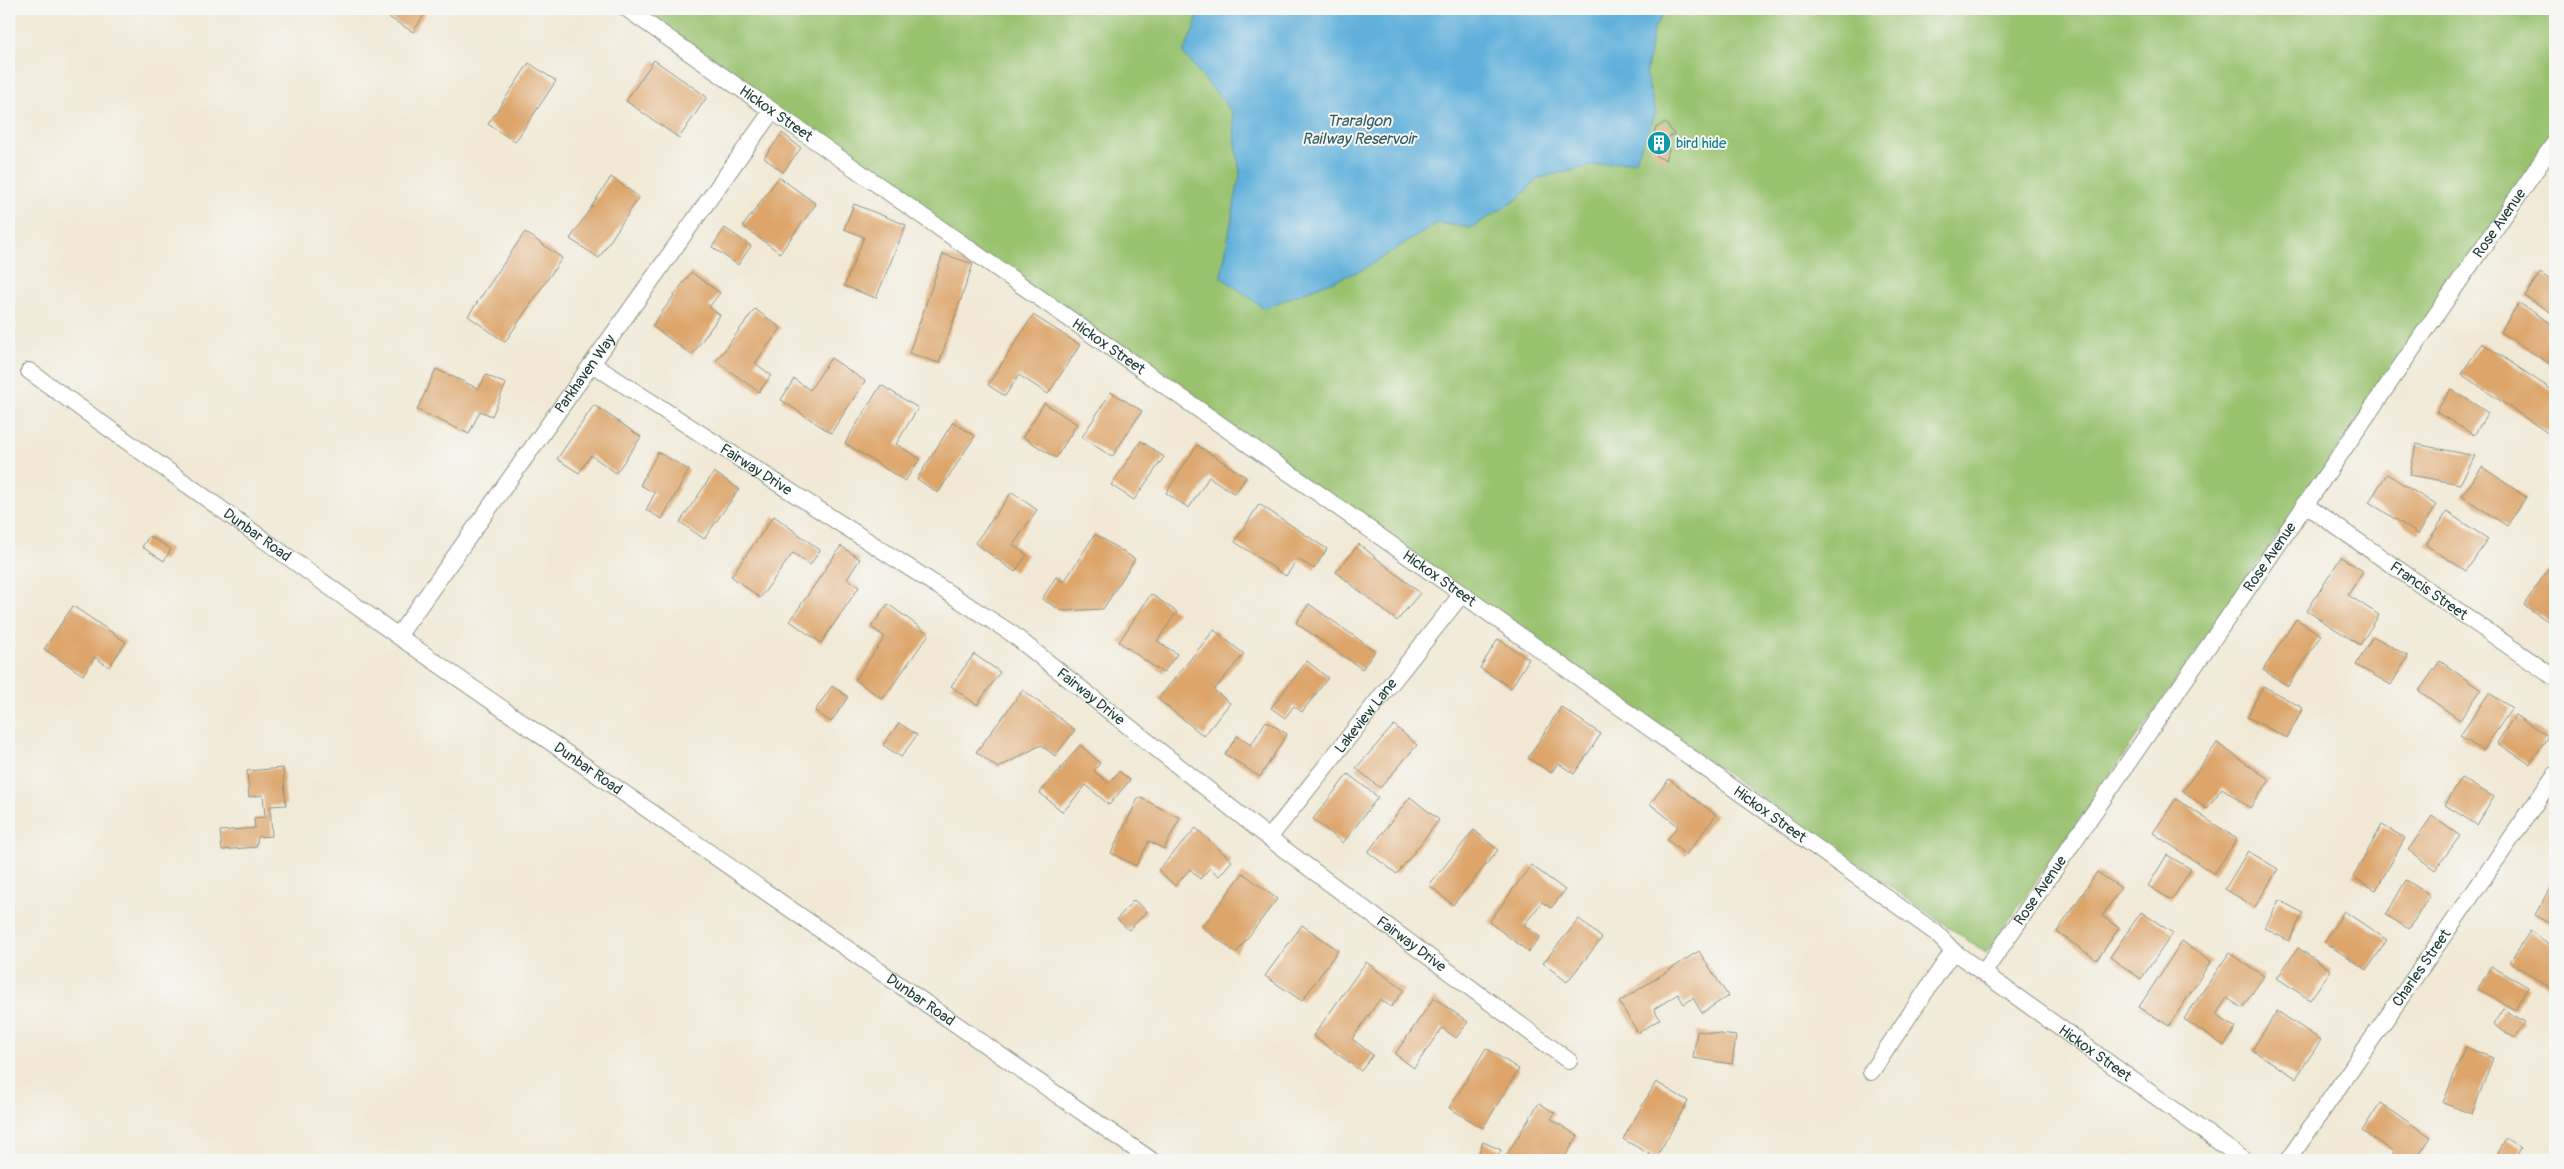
<svg xmlns="http://www.w3.org/2000/svg" width="2564" height="1169" viewBox="0 0 2564 1169" font-family="Pangolin,sans-serif">
  <rect width="100%" height="100%" fill="#f6f6f2"/>
  <filter id="ink" filterUnits="userSpaceOnUse"><feTurbulence type="fractalNoise" baseFrequency=".02" numOctaves="2"/><feDisplacementMap in="SourceGraphic" scale="10" xChannelSelector="R" yChannelSelector="G"/><feConvolveMatrix kernelMatrix="1 2 1 2 8 2 1 2 1" color-interpolation-filters="sRGB"/></filter>
  <filter id="wash" filterUnits="userSpaceOnUse"><feTurbulence type="fractalNoise" baseFrequency=".0096" numOctaves="4" result="noise"/><feDisplacementMap in="SourceGraphic" scale="20" xChannelSelector="R" yChannelSelector="G"/><feGaussianBlur stdDeviation="1.12" result="paint"/><feColorMatrix in="noise" values="0 0 0 0 0 0 0 0 0 0 0 0 0 0 0 0 0 1.4 0 .05"/><feComposite in="paint" operator="in"/></filter>
  <g filter="url(#wash)">
    <rect width="100%" height="100%" fill="#f1e9d5"/>
    <!-- green -->
    <polygon fill="#98c26e" stroke="#5c8051" points="638,9 2555,9 2555,137 1986,953 1041,299"/>
    <!-- water -->
    <polygon fill="#61b0db" stroke="#407688" points="1198,9 1666,9 1653,31 1646,76 1656,113 1635,161 1597,165 1539,178 1518,199 1471,228 1438,223 1362,270 1264,308 1221,277 1240,174 1232,112 1183,53 1195,27"/>
    <g id="blocks">
      <!-- building -->
      <g fill="#dda56a">
        <polygon points="385,9 428,9 413,32 382,13"/>
        <polygon points="654,60 707,97 679,138 626,101"/>
        <polygon points="529,63 556,81 515,142 488,124"/>
        <polygon points="1665,122 1674,134 1666,139 1669,150 1665,160 1658,157 1650,148 1656,128"/>
        <polygon points="782,133 801,148 783,172 764,158"/>
        <polygon points="611,177 639,197 599,258 570,239"/>
        <polygon points="779,177 816,204 780,253 743,226"/>
        <polygon points="854,204 906,225 876,298 844,286 864,237 844,229"/>
        <polygon points="725,228 751,246 738,265 712,247"/>
        <polygon points="525,232 562,258 505,342 468,316"/>
        <polygon points="943,254 973,264 939,363 909,353"/>
        <polygon points="691,272 720,293 709,307 720,315 692,355 652,326"/>
        <polygon points="2540,273 2555,283 2555,315 2525,296"/>
        <polygon points="2519,303 2555,326 2555,355 2550,364 2500,332"/>
        <polygon points="755,309 781,328 755,363 771,375 759,392 716,361"/>
        <polygon points="1033,315 1080,345 1048,394 1019,375 1005,396 988,385"/>
        <polygon points="2482,343 2555,392 2555,438 2461,374"/>
        <polygon points="831,358 865,381 831,433 781,400 794,379 810,390"/>
        <polygon points="436,369 479,389 486,375 506,384 492,416 480,411 469,434 417,410"/>
        <polygon points="881,385 918,408 896,444 920,459 905,481 845,443"/>
        <polygon points="2451,389 2488,413 2474,435 2436,412"/>
        <polygon points="1111,392 1142,411 1112,457 1082,437"/>
        <polygon points="1044,403 1077,424 1056,458 1023,437"/>
        <polygon points="594,405 641,437 616,473 591,455 579,473 557,459"/>
        <polygon points="953,422 975,436 938,493 917,479"/>
        <polygon points="1141,441 1164,457 1134,500 1111,485"/>
        <polygon points="2416,444 2475,456 2460,484 2410,475"/>
        <polygon points="1197,445 1246,477 1235,494 1209,477 1189,508 1166,493"/>
        <polygon points="658,452 689,470 662,519 646,510 655,493 640,485"/>
        <polygon points="2482,467 2526,497 2507,526 2462,496"/>
        <polygon points="714,472 739,489 704,539 680,522"/>
        <polygon points="2387,474 2436,505 2418,534 2369,502"/>
        <polygon points="1012,492 1037,510 1013,545 1027,555 1015,572 975,543"/>
        <polygon points="1259,504 1327,549 1314,569 1298,559 1286,576 1235,542"/>
        <polygon points="2447,512 2488,539 2466,571 2426,545"/>
        <polygon points="774,516 820,550 810,565 793,553 760,598 731,576"/>
        <polygon points="1095,534 1135,559 1103,609 1062,611 1042,599 1056,577 1064,582"/>
        <polygon points="149,536 171,549 164,561 142,547"/>
        <polygon points="1359,544 1420,593 1397,621 1336,572"/>
        <polygon points="841,546 860,559 847,579 859,587 821,643 790,621"/>
        <polygon points="2341,557 2363,571 2348,595 2379,615 2360,645 2307,611"/>
        <polygon points="2555,559 2555,626 2524,605"/>
        <polygon points="1151,594 1177,612 1157,641 1177,654 1163,673 1119,642"/>
        <polygon points="888,604 929,634 883,699 855,680 885,637 871,627"/>
        <polygon points="1309,604 1375,651 1362,669 1296,623"/>
        <polygon points="73,606 126,642 109,667 95,657 83,675 44,649"/>
        <polygon points="2296,619 2321,635 2288,686 2263,670"/>
        <polygon points="1214,630 1244,654 1214,690 1230,703 1204,736 1158,699"/>
        <polygon points="2373,636 2408,656 2391,685 2356,665"/>
        <polygon points="1498,639 1529,659 1511,688 1480,668"/>
        <polygon points="974,654 1000,672 977,705 951,686"/>
        <polygon points="1307,661 1328,678 1302,712 1294,706 1285,718 1271,708"/>
        <polygon points="2440,661 2481,690 2460,720 2419,691"/>
        <polygon points="832,686 848,697 831,722 815,711"/>
        <polygon points="2263,686 2303,708 2287,738 2247,717"/>
        <polygon points="1023,690 1075,730 1055,756 1041,745 998,768 976,752"/>
        <polygon points="2489,693 2512,708 2483,751 2460,736"/>
        <polygon points="1561,707 1601,734 1574,774 1558,763 1551,773 1528,758"/>
        <polygon points="2515,715 2548,736 2530,764 2497,743"/>
        <polygon points="1266,721 1287,734 1260,777 1225,754 1237,736 1251,745"/>
        <polygon points="899,723 917,735 901,757 883,745"/>
        <polygon points="1394,725 1417,745 1380,788 1356,768"/>
        <polygon points="2217,743 2270,780 2250,808 2222,788 2207,809 2183,791"/>
        <polygon points="1080,745 1100,763 1094,771 1109,783 1119,771 1130,780 1109,805 1086,785 1063,812 1040,793"/>
        <polygon points="283,768 286,805 270,806 272,836 258,837 256,847 222,850 220,831 255,828 254,818 265,817 263,795 249,797 247,771"/>
        <polygon points="1348,774 1378,797 1343,843 1313,819"/>
        <polygon points="2461,778 2494,797 2477,825 2445,805"/>
        <polygon points="1669,779 1716,815 1686,855 1667,840 1678,826 1650,804"/>
        <polygon points="1139,797 1180,818 1164,849 1149,841 1136,866 1111,853"/>
        <polygon points="1410,797 1439,820 1397,874 1368,852"/>
        <polygon points="2176,799 2237,839 2214,874 2153,833"/>
        <polygon points="2432,816 2460,836 2435,870 2408,850"/>
        <polygon points="2382,825 2405,838 2376,890 2353,877"/>
        <polygon points="1196,828 1232,861 1219,876 1210,868 1200,879 1190,869 1175,886 1158,870"/>
        <polygon points="1474,830 1498,850 1453,905 1429,885"/>
        <polygon points="2248,851 2278,869 2255,907 2225,889"/>
        <polygon points="2167,855 2191,869 2172,900 2148,886"/>
        <polygon points="1531,865 1565,890 1551,908 1542,902 1524,925 1540,937 1529,952 1489,922"/>
        <polygon points="2097,872 2121,888 2102,916 2119,928 2097,960 2057,932"/>
        <polygon points="1243,873 1277,899 1236,953 1202,927"/>
        <polygon points="2406,880 2430,895 2409,929 2386,915"/>
        <polygon points="2551,886 2555,888 2555,926 2535,915"/>
        <polygon points="1134,900 1147,911 1129,930 1117,919"/>
        <polygon points="2279,900 2303,913 2289,941 2265,928"/>
        <polygon points="2344,911 2387,940 2367,970 2324,942"/>
        <polygon points="2141,912 2173,933 2141,979 2110,957"/>
        <polygon points="1579,919 1602,938 1567,982 1543,963"/>
        <polygon points="1302,925 1338,950 1302,1001 1265,976"/>
        <polygon points="2530,931 2555,948 2555,977 2549,987 2510,962"/>
        <polygon points="2182,941 2211,961 2169,1026 2139,1007"/>
        <polygon points="2298,948 2331,970 2310,1000 2277,978"/>
        <polygon points="1699,951 1728,996 1702,1013 1693,998 1684,1004 1678,994 1654,1009 1660,1019 1638,1033 1619,1002"/>
        <polygon points="2229,953 2264,976 2242,1008 2227,998 2216,1015 2236,1028 2224,1046 2184,1019"/>
        <polygon points="1366,962 1404,990 1391,1007 1380,999 1352,1039 1373,1055 1361,1071 1313,1036"/>
        <polygon points="2491,966 2528,987 2515,1010 2478,989"/>
        <polygon points="1434,998 1468,1022 1456,1038 1442,1028 1414,1068 1395,1054"/>
        <polygon points="2503,1009 2525,1022 2515,1038 2493,1025"/>
        <polygon points="2277,1011 2321,1040 2296,1078 2252,1050"/>
        <polygon points="1697,1031 1736,1036 1732,1064 1693,1058"/>
        <polygon points="2465,1047 2493,1058 2472,1114 2443,1103"/>
        <polygon points="1486,1048 1519,1069 1483,1128 1449,1108"/>
        <polygon points="1656,1082 1688,1101 1656,1158 1623,1139"/>
        <polygon points="1539,1103 1555,1113 1551,1119 1578,1136 1564,1158 1567,1160 1506,1160 1504,1159"/>
        <polygon points="2380,1103 2431,1137 2416,1160 2389,1160 2394,1152 2362,1131"/>
        <polygon points="2506,1139 2521,1148 2514,1160 2494,1160"/>
        <polygon points="1483,1142 1501,1150 1497,1160 1476,1160"/>
      </g>
    </g>
  </g>
  <g filter="url(#ink)">
    <use href="#blocks" fill-opacity="0" stroke="#889384" stroke-width="1"/>
    <g fill="none" stroke-linecap="round" stroke-linejoin="round">
      <!-- street casing -->
      <g stroke="#889384" stroke-width="18">
        <g id="street">
          <path id="s1" d="M627,9L1462,594L1936,933L1953,951L2244,1160"/>
          <path id="s2" d="M592,364L1011,633L1269,838L1569,1061"/>
          <path id="s3" d="M29,371L398,636L1151,1160"/>
          <path id="s4" d="M2304,504L2555,678"/>
          <path id="s5" d="M398,636L772,111"/>
          <path id="s6" d="M1269,838L1462,594"/>
          <path id="s7" d="M1984,972L2555,142"/>
          <polyline points="1871,1072 1953,951"/>
          <path id="s8" d="M2288,1160L2555,775"/>
        </g>
      </g>
      <!-- street -->
      <use href="#street" stroke="#fff" stroke-width="16"/>
    </g>
  </g>
  <!-- icons -->
  <defs>
    <g id="building-disc" transform="scale(1.25)"><circle r="9.5" fill="#0f9aa8" stroke="#f6f6f2"/><path d="M-4-6H4V6H1V3H-1V6H-4ZM-2.5-4.3h1.7v1.8h-1.7ZM.8-4.3h1.7v1.8H.8ZM-2.5-1h1.7V.8h-1.7ZM.8-1h1.7V.8H.8Z" fill="#fff"/></g>
  </defs>
  <g fill-rule="evenodd">
    <use href="#building-disc" x="1659" y="143"/>
  </g>
  <g text-anchor="middle" dominant-baseline="central" stroke-width="4" stroke-linejoin="round" paint-order="stroke">
    <!-- street labels -->
    <g font-size="15" fill="#1f3d34" stroke="#f6f6f2">
      <text stroke="none"><textPath href="#s1" startOffset="182">Hickox Street</textPath></text>
      <text stroke="none"><textPath href="#s7" startOffset="909">Rose Avenue</textPath></text>
      <text stroke="none"><textPath href="#s1" startOffset="588">Hickox Street</textPath></text>
      <text stroke="none"><textPath href="#s5" startOffset="322">Parkhaven Way</textPath></text>
      <text stroke="none"><textPath href="#s2" startOffset="195">Fairway Drive</textPath></text>
      <text stroke="none"><textPath href="#s3" startOffset="281">Dunbar Road</textPath></text>
      <text stroke="none"><textPath href="#s7" startOffset="504">Rose Avenue</textPath></text>
      <text stroke="none"><textPath href="#s1" startOffset="992">Hickox Street</textPath></text>
      <text stroke="none"><textPath href="#s4" startOffset="152">Francis Street</textPath></text>
      <text stroke="none"><textPath href="#s2" startOffset="600">Fairway Drive</textPath></text>
      <text stroke="none"><textPath href="#s6" startOffset="156">Lakeview Lane</textPath></text>
      <text stroke="none"><textPath href="#s3" startOffset="686">Dunbar Road</textPath></text>
      <text stroke="none"><textPath href="#s1" startOffset="1398">Hickox Street</textPath></text>
      <text stroke="none"><textPath href="#s7" startOffset="99">Rose Avenue</textPath></text>
      <text stroke="none"><textPath href="#s2" startOffset="1005">Fairway Drive</textPath></text>
      <text stroke="none"><textPath href="#s8" startOffset="234">Charles Street</textPath></text>
      <text stroke="none"><textPath href="#s3" startOffset="1091">Dunbar Road</textPath></text>
      <text stroke="none"><textPath href="#s1" startOffset="1802">Hickox Street</textPath></text>
    </g>
    <!-- culture labels -->
    <g font-size="15" fill="#0d838f" stroke="#f6f6f2" text-anchor="start">
      <text x="1676" y="143">bird hide</text>
    </g>
    <!-- water labels -->
    <g font-size="16" font-style="italic" fill="#305a5e" stroke="#f6f6f2">
      <text x="1359" y="121">Traralgon<tspan x="1359" dy="18">Railway Reservoir</tspan></text>
    </g>
  </g>
  <!-- margin -->
  <rect width="2564" height="1169" fill="none" stroke="#f6f6f2" stroke-width="30"/>
</svg>
